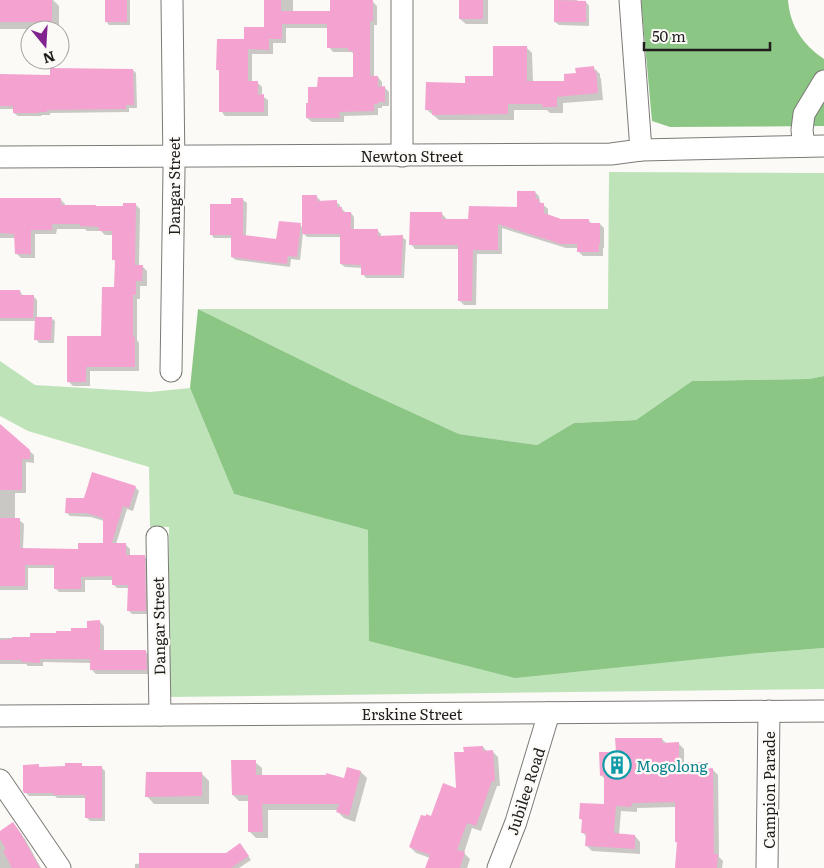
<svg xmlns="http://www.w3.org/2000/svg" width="824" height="868" viewBox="0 0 824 868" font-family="Literata,serif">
  <rect width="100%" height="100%" fill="#fcfaf6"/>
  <!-- green -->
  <g fill="#bee3b9">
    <polygon points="609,172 824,173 824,376 809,379 692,381 636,420 574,423 537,445 459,434 352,385 198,309 608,309"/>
    <polygon points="0,361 35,385 150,392 190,388 234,494 368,530 749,654 824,648 824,689 169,697 169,527 150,527 149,467 28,431 0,416"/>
  </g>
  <!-- forest -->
  <g fill="#8bc684">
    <path d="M641,0H788C790,26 803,45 824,59V126L670,127L652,121Z"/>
    <polygon points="198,309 352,385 459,434 537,445 574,423 636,420 692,381 809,379 824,376 824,648 749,654 515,678 369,641 368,530 234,494 190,388"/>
  </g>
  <!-- shadow -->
  <g fill="#0003">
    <polygon points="0,0 53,0 59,6 59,29 0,29"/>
    <polygon points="106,0 130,0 130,25 109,25 106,21"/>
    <polygon points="265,0 293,0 293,12 331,12 331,0 372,1 377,6 377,25 374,25 374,77 378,77 382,82 382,88 385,88 389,92 389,106 382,106 382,108 378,108 378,115 344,116 344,122 312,122 307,118 310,104 319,88 354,78 354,54 351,52 333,52 329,47 328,28 286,28 286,43 273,43 273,54 252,54 252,82 257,82 262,87 262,96 268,100 268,116 225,116 221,111 220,72 218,70 246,40 265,29"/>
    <polygon points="460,0 488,0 488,24 466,24 460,19"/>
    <polygon points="555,0 577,0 577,2 586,2 589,6 589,26 559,25 555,22"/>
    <polygon points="526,47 532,53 533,82 566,82 577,74 593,67 600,74 600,77 601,79 603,100 563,103 563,113 550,113 547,110 514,110 514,120 439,120 426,109 466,84 494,77"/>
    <polygon points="133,70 136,73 137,108 129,108 129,112 50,113 50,115 41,115 42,116 18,116 14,113 14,109 0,109 0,76 51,76"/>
    <polygon points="535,192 539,196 540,202 548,209 548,216 561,220 588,220 592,224 600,224 604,228 604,248 603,248 603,256 583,256 578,251 578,248 566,248 502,228 502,254 477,254 476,305 464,305 460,301 459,249 415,249 411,244 441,213 446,218 446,221 470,220 518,208"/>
    <polygon points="316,196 320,200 320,202 336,202 340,205 340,209 342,209 345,212 351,213 354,217 354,231 378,231 381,234 381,237 402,237 406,240 404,278 366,278 363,274 363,268 345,267 341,264 341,237 307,237 303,233 300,260 291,259 290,267 236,260 232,257 232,238 214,238 211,234 232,205 243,200 247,203 246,237 277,241 300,225 303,228"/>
    <polygon points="0,198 60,199 65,204 65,206 124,207 135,204 140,209 139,266 142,266 147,271 147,286 140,286 140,299 137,299 137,340 139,343 139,371 90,371 90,386 73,386 68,381 103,338 116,289 116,262 113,259 114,235 105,235 101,231 87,231 85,229 57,229 56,234 35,234 35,258 21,258 16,253 15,238 0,238"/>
    <polygon points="0,291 20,291 23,296 33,296 37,300 37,318 51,318 55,321 54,343 39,343 36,339 36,321 0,321"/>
    <polygon points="0,425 34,455 34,463 26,462 26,493 15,493 15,520 19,520 24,524 23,550 80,550 104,544 104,521 91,517 70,516 66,512 85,500 135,487 139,491 133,511 127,509 116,544 126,545 130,549 130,556 144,556 148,560 149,614 132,614 128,610 129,588 117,588 113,584 113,580 85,580 85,592 59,592 55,588 55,568 28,568 28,590 0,590"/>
    <polygon points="100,622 104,626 104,651 146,652 150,656 151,674 96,674 91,669 92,663 43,662 43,666 28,666 26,664 0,664 0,638 31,638 72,632 88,629"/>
    <polygon points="662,739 667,744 678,743 684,749 684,763 702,763 708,770 713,770 718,775 719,857 723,861 722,868 677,868 678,843 676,842 676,807 637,808 637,812 621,811 619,835 635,836 640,842 640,854 592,851 587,846 587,837 582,832 583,821 580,818 606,806 605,779 601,775 617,753"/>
    <polygon points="483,747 488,752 493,752 498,757 500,786 497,786 481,831 472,828 464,853 470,859 467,868 426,868 430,858 416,853 410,847 431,817 457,789 465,753"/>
    <polygon points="255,762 262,768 262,776 345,779 348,768 361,772 367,778 355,822 344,818 338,812 338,810 268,810 268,838 256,838 249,831 249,801 239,801 233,795"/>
    <polygon points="81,765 84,767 102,768 105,771 105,821 90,821 86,817 86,798 57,798 55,796 29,796 25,792 38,766 40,768 66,768"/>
    <polygon points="201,773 209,781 209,804 154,804 147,796"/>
    <polygon points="13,824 25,839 41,868 0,868 0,833"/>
    <polygon points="243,848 251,860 239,868 135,868 135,864 226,854"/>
  </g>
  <!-- building -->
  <g fill="#f4a3d0">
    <rect x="0" y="0" width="52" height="22"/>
    <rect x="105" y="0" width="22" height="22"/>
    <polygon points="264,0 281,0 281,11 330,11 330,0 373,0 373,21 370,21 370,76 378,76 378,87 385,86 385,102 378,102 378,104 374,104 374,111 339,112 340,118 306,118 306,103 308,103 308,87 317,87 318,77 353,77 353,51 348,51 348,48 327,48 327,24 282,24 282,39 269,39 269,50 248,49 248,81 258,81 258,95 264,94 264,112 219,112 219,70 216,70 217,39 244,39 244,27 264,27"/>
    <rect x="459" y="0" width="24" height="19"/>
    <polygon points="554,0 586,1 586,22 554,22"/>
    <polygon points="493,46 527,46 527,81 564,81 564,74 576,73 575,68 594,66 594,71 596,71 598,93 557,97 557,107 542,107 542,104 508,104 508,114 432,115 432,110 425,110 426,82 465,83 465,76 493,76"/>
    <polygon points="50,68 133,69 134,105 126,105 126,109 47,110 47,112 39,112 39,113 13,113 13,106 0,106 0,74 50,75"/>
    <polygon points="517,191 535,191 536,199 539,199 539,203 544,203 544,213 561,219 589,219 589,223 600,223 600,244 599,244 599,252 577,252 577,244 561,244 498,224 498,250 473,250 472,301 458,301 458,245 409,245 410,212 442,212 442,219 468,219 469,206 517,207"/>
    <polygon points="302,195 317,195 317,201 337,200 337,207 342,207 342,212 351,212 351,229 378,229 378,236 403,235 401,275 361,275 361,265 340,264 340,234 302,234"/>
    <polygon points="0,198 61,198 61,205 96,205 96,206 123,206 123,203 136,203 135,265 143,265 142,281 136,281 136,295 133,295 133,337 135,337 135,367 86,367 86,382 67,382 67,336 101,336 102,287 114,287 115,260 112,260 112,231 99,231 99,227 80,226 80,224 52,224 52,230 31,230 31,254 15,254 14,234 0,233"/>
    <polygon points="231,198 243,198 243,235 276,239 279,221 301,223 297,257 288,256 287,264 231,257 231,235 210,235 210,204 231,204"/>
    <polygon points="0,290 20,290 20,295 34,295 33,318 0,318"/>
    <polygon points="35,317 52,317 51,340 34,340"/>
    <polygon points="0,424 30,450 30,459 22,459 22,490 0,490"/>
    <polygon points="92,472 136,486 129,508 123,506 112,543 126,543 126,555 145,555 146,611 127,611 128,585 112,585 112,576 81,577 81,589 54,589 54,565 25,565 25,586 0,586 0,518 20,518 20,548 78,549 78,543 103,543 103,518 86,513 65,513 66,498 84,498"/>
    <polygon points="100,620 100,650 146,650 147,670 90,670 90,659 40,659 40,663 22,662 22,660 0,660 0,640 12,639 12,637 30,637 30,633 56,633 56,631 71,631 71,628 87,628 87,621"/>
    <polygon points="615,738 662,738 662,743 679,742 679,762 702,762 703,769 713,768 714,854 718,854 717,868 675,868 677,842 675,842 675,802 632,803 631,807 616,806 614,833 635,835 635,849 585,846 586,833 581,833 582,819 579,819 580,803 604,804 604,775 600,776 599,752 616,752"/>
    <polygon points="483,746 483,751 493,750 495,781 492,781 476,826 467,823 457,850 465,852 460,868 425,868 430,855 409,847 421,815 426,816 426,814 431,816 443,783 456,788 454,752 464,752 463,747"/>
    <polygon points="231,760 256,760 256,775 326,775 326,773 344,778 347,767 361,771 349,816 336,812 339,804 262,804 263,832 248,832 248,795 232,795"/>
    <polygon points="65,763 82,763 82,766 102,766 102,818 85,818 85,795 52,795 55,793 24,793 23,791 23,765 39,764 39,767 65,766"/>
    <polygon points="146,772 202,772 202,796 145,797"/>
    <polygon points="13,822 22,835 22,836 40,868 12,868 3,851 6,849 0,839 0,831"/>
    <polygon points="240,843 249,856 231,868 139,868 139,853 226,853"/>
  </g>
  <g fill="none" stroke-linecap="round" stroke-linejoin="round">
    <!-- minor casing -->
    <g stroke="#7c7a76" stroke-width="23">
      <g id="minor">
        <polyline points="402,0 402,156"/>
        <polyline points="630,0 641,150"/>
        <polyline points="804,146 802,130 804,114 824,81"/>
        <path d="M0,157C204,155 407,156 611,154L641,150L824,146"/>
        <polyline points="171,371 174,169 172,0"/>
        <polyline points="157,537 160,715"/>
        <polyline points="0,716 824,711"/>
        <polyline points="0,780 60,868"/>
        <polyline points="498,868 516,822 549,713"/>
        <polyline points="767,868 769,711"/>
      </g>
    </g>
    <!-- minor -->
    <use href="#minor" stroke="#fff" stroke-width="21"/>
  </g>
  <!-- icons -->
  <defs>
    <g id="building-ring" transform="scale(1.4375)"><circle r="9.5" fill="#fcfaf6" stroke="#0f9aa8" stroke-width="1.5"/><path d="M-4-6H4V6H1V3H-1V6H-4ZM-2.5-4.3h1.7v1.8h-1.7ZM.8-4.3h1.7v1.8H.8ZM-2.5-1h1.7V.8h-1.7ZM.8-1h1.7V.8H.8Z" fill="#0f9aa8"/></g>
  </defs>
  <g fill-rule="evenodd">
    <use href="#building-ring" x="617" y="765"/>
  </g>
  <g text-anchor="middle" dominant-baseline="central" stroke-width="4.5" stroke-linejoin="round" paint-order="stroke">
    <!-- street labels -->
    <g font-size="15" fill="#1f1e1d" stroke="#fcfaf6">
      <text x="412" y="155">Newton Street</text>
      <text transform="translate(173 186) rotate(-90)">Dangar Street</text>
      <text transform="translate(158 626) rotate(-91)">Dangar Street</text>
      <text x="412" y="713">Erskine Street</text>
      <text transform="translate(768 790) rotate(-90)">Campion Parade</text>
      <text transform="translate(525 791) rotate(-72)">Jubilee Road</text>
    </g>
    <!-- culture labels -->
    <g font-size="15" fill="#0d838f" stroke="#fcfaf6" text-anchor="start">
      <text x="636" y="765">Mogolong</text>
    </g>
  </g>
  <!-- north arrow -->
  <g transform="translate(45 45) rotate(162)"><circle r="24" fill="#fcfaf6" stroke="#a4a29f"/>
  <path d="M0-4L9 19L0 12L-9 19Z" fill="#802490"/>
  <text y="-8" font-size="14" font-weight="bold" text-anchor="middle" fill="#1f1e1d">N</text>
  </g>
  <!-- scale -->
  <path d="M644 42v8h126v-8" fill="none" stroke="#1f1e1d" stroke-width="2.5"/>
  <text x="652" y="42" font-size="15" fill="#1f1e1d" stroke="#fcfaf6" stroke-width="4" paint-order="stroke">50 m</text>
</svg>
